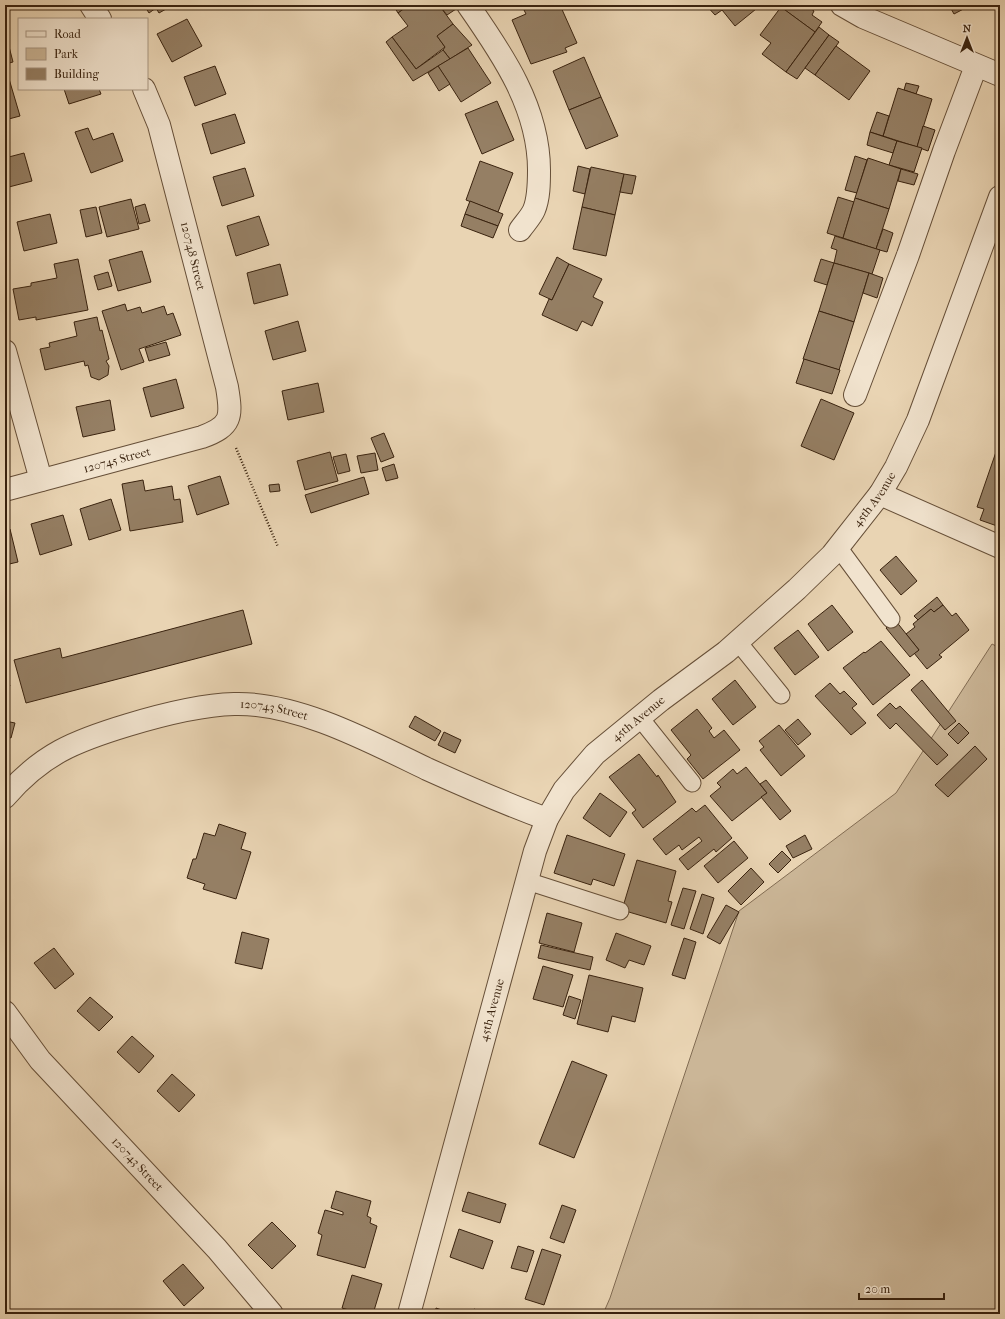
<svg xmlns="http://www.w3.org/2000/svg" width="1005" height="1319" viewBox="0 0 1005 1319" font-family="'IM FELL French Canon',serif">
  <rect width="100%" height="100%" fill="#e9d4b3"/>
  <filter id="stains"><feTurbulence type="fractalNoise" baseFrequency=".005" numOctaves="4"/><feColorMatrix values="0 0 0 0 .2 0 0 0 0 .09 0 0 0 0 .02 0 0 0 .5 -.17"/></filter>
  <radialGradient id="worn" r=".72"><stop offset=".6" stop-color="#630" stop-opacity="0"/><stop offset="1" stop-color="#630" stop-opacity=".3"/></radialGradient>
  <!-- green -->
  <polygon fill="#cbb697" stroke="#826c53" points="992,644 1000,648 1000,1314 603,1314 610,1298 739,911 896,793"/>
  <!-- building -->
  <g fill="#957f64" stroke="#3a230f">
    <polygon points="144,5 173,5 159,13 156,8 149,13"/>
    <polygon points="393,5 409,5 398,13"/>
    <polygon points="409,5 439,5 453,24 437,36 445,47 416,69 392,37 408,26 398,13"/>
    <polygon points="439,5 453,5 456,9 447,15"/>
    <polygon points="535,5 560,5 577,43 565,48 567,52 531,64 512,20 526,14 524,10"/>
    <polygon points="706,5 718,5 722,10 715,15"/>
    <polygon points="718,5 761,5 735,26"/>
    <polygon points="778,5 806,5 814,11 812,15 822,22 815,32"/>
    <polygon points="949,5 971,5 954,14"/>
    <polygon points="781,7 815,32 786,72 762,54 771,43 760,35"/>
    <polygon points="187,19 202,46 172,62 157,34"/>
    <polygon points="453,24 472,45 450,59 443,50 445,47 437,36"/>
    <polygon points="819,27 829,35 797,79 786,72"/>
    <polygon points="5,31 13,62 5,64"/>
    <polygon points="829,35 839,42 815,75 805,68"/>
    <polygon points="392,37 416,69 443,50 450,59 413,81 386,42"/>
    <polygon points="836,46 870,71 849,100 815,75"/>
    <polygon points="468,48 491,83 461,102 438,66"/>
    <polygon points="584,57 601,97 569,110 553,71"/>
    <polygon points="215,66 226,94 195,106 184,77"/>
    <polygon points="438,66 450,84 439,91 428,73"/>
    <polygon points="7,72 20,116 5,120 5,73"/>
    <polygon points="906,83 919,86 916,94 904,90"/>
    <polygon points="898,88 932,99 917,147 883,136"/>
    <polygon points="64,89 99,89 101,94 69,104"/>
    <polygon points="601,97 618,136 586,149 569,110"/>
    <polygon points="497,101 514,140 482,154 465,114"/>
    <polygon points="877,112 889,116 883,136 870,132"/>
    <polygon points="235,114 245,143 211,154 202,124"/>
    <polygon points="923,126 935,130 928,151 917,147"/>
    <polygon points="88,128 93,140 113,133 123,161 91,173 75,132"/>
    <polygon points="870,132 897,141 893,153 867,145"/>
    <polygon points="897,141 922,148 914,172 889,165"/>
    <polygon points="24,153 32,181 5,188 5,158"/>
    <polygon points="855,156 867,160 857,193 845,190"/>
    <polygon points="868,158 901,169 889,209 855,198"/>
    <polygon points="480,161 513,173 498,212 466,200"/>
    <polygon points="578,166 590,169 585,194 573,191"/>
    <polygon points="591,167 624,174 615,215 582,207"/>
    <polygon points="245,168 254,196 222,206 213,177"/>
    <polygon points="901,169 918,174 914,185 898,181"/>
    <polygon points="624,174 636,176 632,194 620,192"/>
    <polygon points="838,197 854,202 843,238 827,233"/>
    <polygon points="855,198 889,209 876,249 843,238"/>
    <polygon points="131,199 139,229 107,237 99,207"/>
    <polygon points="470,201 503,214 498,226 465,214"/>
    <polygon points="145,204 150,221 139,224 135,207"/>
    <polygon points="96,207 102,233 86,237 80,210"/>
    <polygon points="582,207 615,215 606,256 573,249"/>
    <polygon points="50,214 57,243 24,251 17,222"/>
    <polygon points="465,214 498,226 493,238 461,226"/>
    <polygon points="259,216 269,245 236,256 227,226"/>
    <polygon points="883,229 893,233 887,252 876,249"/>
    <polygon points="835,236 880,250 872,274 834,263 837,250 831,248"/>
    <polygon points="142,251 151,282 118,291 109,260"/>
    <polygon points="557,257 569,264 552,300 539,294"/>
    <polygon points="78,259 88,310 36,320 36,317 19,320 13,289 31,286 31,283 57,278 54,264"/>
    <polygon points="821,259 834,263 827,285 814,281"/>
    <polygon points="834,263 869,273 854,322 819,311"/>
    <polygon points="280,264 288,295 254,304 247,273"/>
    <polygon points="569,264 602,279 593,297 603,302 592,326 582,321 577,331 542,315 549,299 552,300"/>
    <polygon points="108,272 112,286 98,290 94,276"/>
    <polygon points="869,273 883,278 877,298 863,293"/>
    <polygon points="125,304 127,311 140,307 142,313 164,306 167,315 173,313 181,335 139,349 144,362 121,370 102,311"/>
    <polygon points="819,311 854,322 839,370 803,359"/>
    <polygon points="97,317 100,331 102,330 109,359 106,361 109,366 108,375 99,380 91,377 88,365 85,366 84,361 45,370 40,349 50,347 49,343 77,336 74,322"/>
    <polygon points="298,321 306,351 273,360 265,331"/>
    <polygon points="166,342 170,355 149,361 145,348"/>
    <polygon points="804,359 840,370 832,394 796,383"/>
    <polygon points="176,379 184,408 151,417 143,388"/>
    <polygon points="318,383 324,412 288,420 282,391"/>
    <polygon points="821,399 854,413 834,460 801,446"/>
    <polygon points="110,400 115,430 83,437 76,407"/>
    <polygon points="384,433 394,457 381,462 371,438"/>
    <polygon points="997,449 1000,450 1000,527 980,520 984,509 977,507"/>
    <polygon points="330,452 338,481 305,490 297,461"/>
    <polygon points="375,453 378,470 361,473 357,456"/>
    <polygon points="346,454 350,471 338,474 333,457"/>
    <polygon points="394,464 398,478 386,481 382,468"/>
    <polygon points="220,476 229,504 197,515 188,486"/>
    <polygon points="364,477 369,494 311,513 305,495"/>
    <polygon points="143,480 145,491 172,486 174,500 180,499 183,522 130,531 122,484"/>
    <polygon points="279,484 280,491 270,492 269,485"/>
    <polygon points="111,499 121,530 89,540 80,509"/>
    <polygon points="63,515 72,545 40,555 31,524"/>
    <polygon points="10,529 18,562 5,565 5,530"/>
    <polygon points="896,556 917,581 901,595 880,570"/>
    <polygon points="937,597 943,605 934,612 931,609 918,620 914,616"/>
    <polygon points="832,605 853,632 828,651 808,624"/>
    <polygon points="943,605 952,616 956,613 969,630 939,655 942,657 927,669 914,653 919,650 906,634 915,627 913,624 931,609 934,612"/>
    <polygon points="243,610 252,644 26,703 14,660 60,648 62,658"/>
    <polygon points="895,620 919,650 910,657 886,628"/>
    <polygon points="798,630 819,657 795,675 774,648"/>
    <polygon points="881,641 910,675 873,705 843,668 864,652 865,653"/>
    <polygon points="5,673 10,686 5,688"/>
    <polygon points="735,680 756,707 733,725 712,699"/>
    <polygon points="922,680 956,721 945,730 911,690"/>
    <polygon points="830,683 840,694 844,691 857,704 852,708 866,723 851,735 815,696"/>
    <polygon points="890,703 896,709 900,706 948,755 937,765 896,723 890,729 877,715"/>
    <polygon points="697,709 712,728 709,731 714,738 724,730 740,750 703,779 687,759 691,755 671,730"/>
    <polygon points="415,716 441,731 435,741 409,727"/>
    <polygon points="798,719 811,734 798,745 785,730"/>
    <polygon points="5,721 15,723 11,738 5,736"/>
    <polygon points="959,723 969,733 958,744 948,734"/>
    <polygon points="779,725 805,756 781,776 760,750 764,747 759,741"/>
    <polygon points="444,732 461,740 455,753 438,745"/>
    <polygon points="975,746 987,759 948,797 935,785"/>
    <polygon points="639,754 657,777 658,775 676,802 643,828 632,813 636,810 609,777"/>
    <polygon points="746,767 767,793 732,821 710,796 721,787 717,783 733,769 737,774"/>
    <polygon points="766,780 791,811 780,820 761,797 767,793 760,784"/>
    <polygon points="600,793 627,812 610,837 583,818"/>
    <polygon points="705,805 732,838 716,852 714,849 688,870 679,859 702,841 699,837 682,850 679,845 666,855 653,839 692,808 696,812"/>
    <polygon points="219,824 246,833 241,849 251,852 236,899 203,889 205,884 187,878 193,859 196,859 204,833 215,836"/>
    <polygon points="567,835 625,854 614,886 593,879 591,885 554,873"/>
    <polygon points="805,835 812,849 793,858 786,846"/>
    <polygon points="734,841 748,858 718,883 704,866"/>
    <polygon points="782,851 791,860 778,873 769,864"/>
    <polygon points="637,860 676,871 668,901 672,902 666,923 622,910"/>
    <polygon points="751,868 764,882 741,905 728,891"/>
    <polygon points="683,888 696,891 684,929 671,925"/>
    <polygon points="702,894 714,898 703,934 690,929"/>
    <polygon points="726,905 739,912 720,944 707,937"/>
    <polygon points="547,913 582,923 574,952 539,943"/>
    <polygon points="242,932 269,939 262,969 235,963"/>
    <polygon points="616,933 651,946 644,965 629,960 625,968 606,960"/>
    <polygon points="684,938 696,942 685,979 672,975"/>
    <polygon points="541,945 593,957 590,970 538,958"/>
    <polygon points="54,948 74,974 55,989 34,963"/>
    <polygon points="543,966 573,975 563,1007 533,999"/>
    <polygon points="589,975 643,988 635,1022 612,1016 608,1032 577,1024"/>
    <polygon points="569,996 581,1000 575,1019 563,1015"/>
    <polygon points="90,997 113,1017 99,1031 77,1011"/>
    <polygon points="132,1036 154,1056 139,1073 117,1052"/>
    <polygon points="572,1061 607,1075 574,1158 539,1144"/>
    <polygon points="172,1074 195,1095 179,1112 157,1091"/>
    <polygon points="336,1191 371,1201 367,1216 371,1218 370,1223 377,1226 365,1268 317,1255 322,1235 318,1233 325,1210 343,1215 343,1212 331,1208"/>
    <polygon points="468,1192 506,1204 500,1223 462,1211"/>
    <polygon points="562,1205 576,1210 564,1243 550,1238"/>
    <polygon points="272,1222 296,1246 272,1269 248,1245"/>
    <polygon points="459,1229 493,1241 483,1269 450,1257"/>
    <polygon points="518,1246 534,1251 527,1272 511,1268"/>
    <polygon points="542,1249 561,1255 544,1305 525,1299"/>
    <polygon points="183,1264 204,1288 184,1306 163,1281"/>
    <polygon points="352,1275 382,1284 373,1314 362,1314 342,1308"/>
    <polygon points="436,1308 453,1314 435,1314"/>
    <polygon points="474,1309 489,1314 473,1314"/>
  </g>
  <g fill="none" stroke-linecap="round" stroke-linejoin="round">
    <!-- lane casing -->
    <g stroke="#664f38" stroke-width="19">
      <g id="lane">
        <polyline points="838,547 891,619"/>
        <polyline points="738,642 781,695"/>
        <polyline points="640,718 692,783"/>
        <polyline points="527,881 620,911"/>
      </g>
    </g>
    <!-- street casing -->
    <g stroke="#664f38" stroke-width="24">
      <g id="street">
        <polyline points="91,5 100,19"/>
        <path d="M468,5C503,55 539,108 539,170C539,183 539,198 534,210C531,217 524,224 520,230"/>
        <polyline points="842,5 863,17 1000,75"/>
        <polyline points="5,351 41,480"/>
        <polyline points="855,395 908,255 944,151 976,66"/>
        <path id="s1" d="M5,490L202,437C232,426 232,417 227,387L159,125L144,89"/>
        <polyline points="880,494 1000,547"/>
        <path id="s2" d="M5,797C42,754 75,741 128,725C161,715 199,705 234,704C297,702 371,742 427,769C467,787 506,804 547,819"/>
        <path id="s3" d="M5,1012L40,1060L217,1249L272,1314"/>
        <path id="s4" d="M409,1314L535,851L547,819L564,790L595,754L661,700L726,652L797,589L832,555L880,494L896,467L918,420L1000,197"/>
      </g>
    </g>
    <!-- path -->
    <polyline stroke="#3a230f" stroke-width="2.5" stroke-dasharray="1 2" stroke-linecap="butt" points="236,448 278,547"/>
    <!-- lane -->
    <use href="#lane" stroke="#f1e3ce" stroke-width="17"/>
    <!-- street -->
    <use href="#street" stroke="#f1e3ce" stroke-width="22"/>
  </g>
  <g text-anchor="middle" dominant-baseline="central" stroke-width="3.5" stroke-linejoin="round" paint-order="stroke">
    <!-- street labels -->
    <g font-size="12" fill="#3a230f" stroke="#f1e3ce">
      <text transform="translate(193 256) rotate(76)">120748 Street</text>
      <text stroke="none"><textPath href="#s1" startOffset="116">120745 Street</textPath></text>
      <text stroke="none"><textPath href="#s4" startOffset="975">45th Avenue</textPath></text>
      <text stroke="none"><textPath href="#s2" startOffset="294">120743 Street</textPath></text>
      <text stroke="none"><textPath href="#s4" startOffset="651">45th Avenue</textPath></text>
      <text stroke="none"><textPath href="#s4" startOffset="315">45th Avenue</textPath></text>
      <text stroke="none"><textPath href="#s3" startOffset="202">120743 Street</textPath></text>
    </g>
  </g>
  <!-- margin -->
  <rect width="1005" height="1319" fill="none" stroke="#e9d4b3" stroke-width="20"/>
  <rect x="6" y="6" width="993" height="1307" fill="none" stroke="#3a230f" stroke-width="2"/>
  <rect x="10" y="10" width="985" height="1299" fill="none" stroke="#3a230f"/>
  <!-- legend -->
  <rect x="18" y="18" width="130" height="72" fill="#f1e3ce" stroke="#a89682"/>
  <rect x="26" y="31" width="20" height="6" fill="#f1e3ce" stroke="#a89682"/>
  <text x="54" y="38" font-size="12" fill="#3a230f">Road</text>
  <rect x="26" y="48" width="20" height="12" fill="#cbb697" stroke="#a89682"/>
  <text x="54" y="58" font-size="12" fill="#3a230f">Park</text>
  <rect x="26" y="68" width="20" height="12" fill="#957f64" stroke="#a89682"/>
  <text x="54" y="78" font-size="12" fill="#3a230f">Building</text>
  <!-- north arrow -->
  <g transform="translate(967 38)" stroke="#f1e3ce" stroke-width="3" paint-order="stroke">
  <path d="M0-3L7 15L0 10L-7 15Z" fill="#3a230f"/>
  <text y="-6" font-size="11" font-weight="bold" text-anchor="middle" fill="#3a230f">N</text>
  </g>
  <!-- scale -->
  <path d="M859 1293v6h85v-6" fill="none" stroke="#3a230f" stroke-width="2"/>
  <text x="865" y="1293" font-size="12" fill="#3a230f" stroke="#f1e3ce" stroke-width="3" paint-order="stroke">20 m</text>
  <rect width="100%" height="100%" filter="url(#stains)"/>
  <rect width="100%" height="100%" fill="url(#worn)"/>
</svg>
